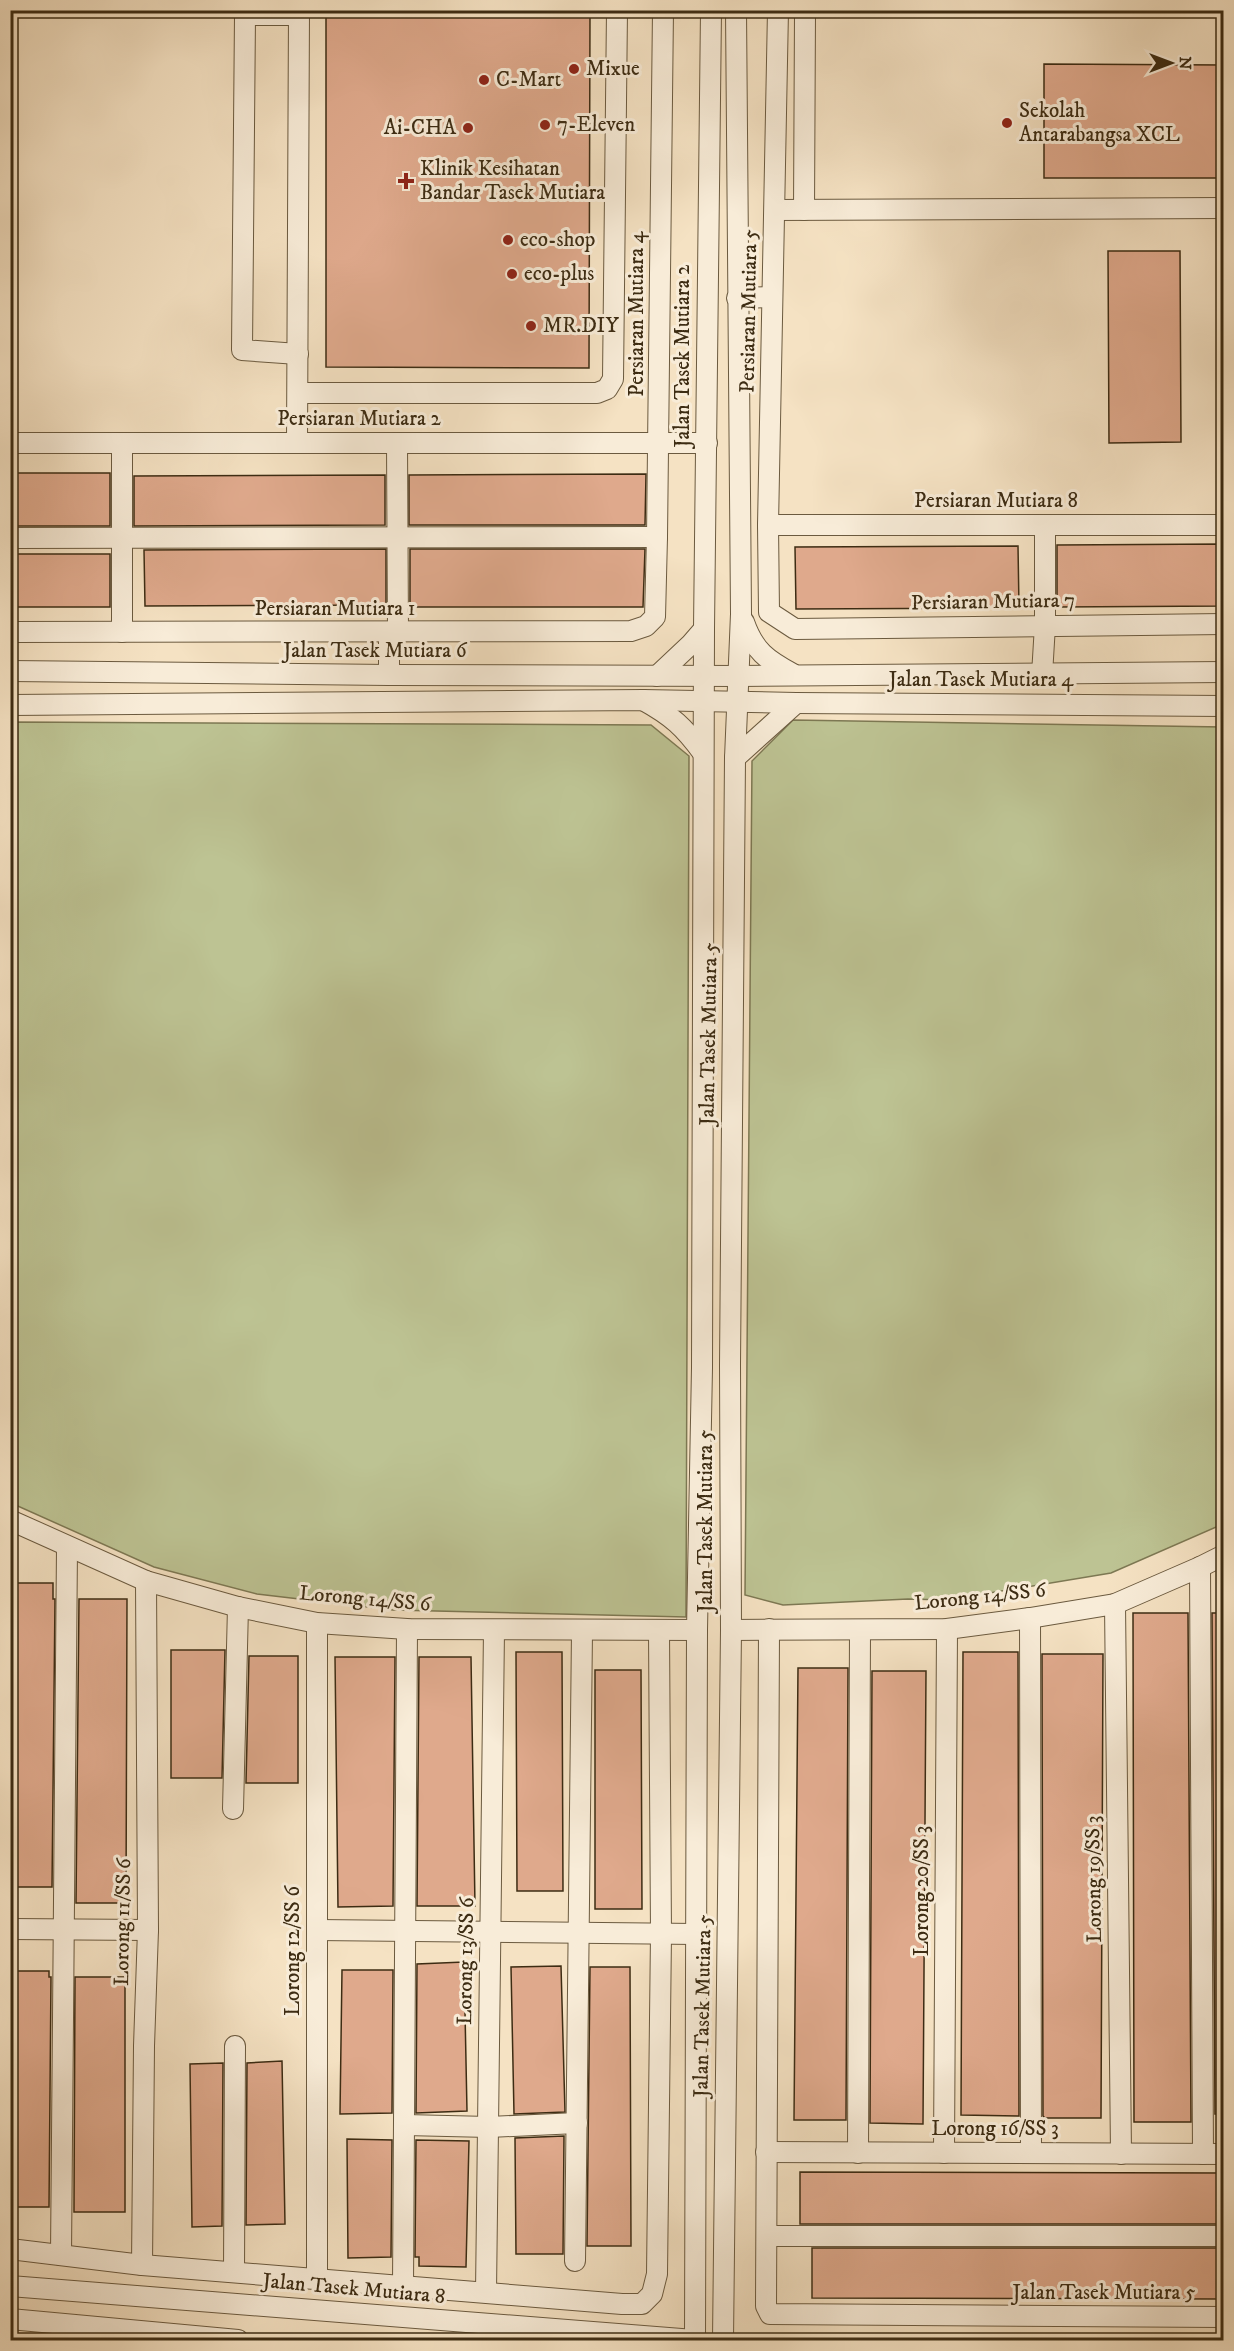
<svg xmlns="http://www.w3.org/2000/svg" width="1234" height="2351" viewBox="0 0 1234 2351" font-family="'IM FELL DW Pica',serif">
  <rect width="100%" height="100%" fill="#f5e2c3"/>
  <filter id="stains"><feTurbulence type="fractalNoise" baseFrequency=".00333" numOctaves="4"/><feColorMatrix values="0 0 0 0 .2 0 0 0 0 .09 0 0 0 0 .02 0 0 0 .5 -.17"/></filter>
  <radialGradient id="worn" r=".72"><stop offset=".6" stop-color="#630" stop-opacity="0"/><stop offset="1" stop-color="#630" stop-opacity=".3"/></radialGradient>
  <!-- green -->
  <g fill="#bdc393" stroke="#7d7853" stroke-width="1.5">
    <polygon points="793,720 1223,727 1223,1524 1111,1573 947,1600 908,1599 783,1605 745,1595 752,761"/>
    <polygon points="11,722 651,725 689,756 686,1617 393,1610 257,1594 154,1567 11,1503"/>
  </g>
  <!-- building -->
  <g fill="#dfa98c" stroke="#3d2c13" stroke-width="1.5">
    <polygon points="326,10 590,10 589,368 326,367"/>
    <polygon points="1044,64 1224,65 1224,178 1044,178"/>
    <polygon points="1108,251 1180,251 1181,442 1109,443"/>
    <rect x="10" y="473" width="100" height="53"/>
    <polygon points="646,474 645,525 409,525 409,475"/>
    <polygon points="385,475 385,525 134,526 134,476"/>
    <polygon points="1224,544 1224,606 1057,607 1057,545"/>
    <polygon points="1018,546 1019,608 796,609 795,547"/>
    <polygon points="386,549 386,605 145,606 144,550"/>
    <polygon points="410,549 645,549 643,607 410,607"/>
    <rect x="10" y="554" width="100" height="53"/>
    <polygon points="10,1583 53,1583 53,1599 55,1599 52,1887 10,1887"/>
    <polygon points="79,1599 127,1599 126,1903 76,1903"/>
    <polygon points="1133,1613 1188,1613 1191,2122 1134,2122"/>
    <polygon points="1212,1613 1224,1613 1224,2114 1215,2114"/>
    <polygon points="171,1650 225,1650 222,1778 171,1778"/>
    <polygon points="516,1652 562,1652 563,1891 517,1891"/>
    <polygon points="963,1652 1018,1652 1019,2116 961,2115"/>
    <polygon points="1042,1654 1103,1654 1101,2118 1045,2118 1043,2116"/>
    <polygon points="249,1656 298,1656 298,1783 246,1783"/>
    <polygon points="335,1657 395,1657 393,1906 338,1907"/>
    <polygon points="419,1657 471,1657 475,1906 417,1906"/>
    <polygon points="798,1668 848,1668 846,2120 794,2120"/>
    <polygon points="595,1670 641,1670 642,1909 595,1909"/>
    <polygon points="872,1671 926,1671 923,2124 870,2123"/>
    <polygon points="464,1962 467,2111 416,2113 417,1964"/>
    <polygon points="561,1966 565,2112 514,2114 511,1967"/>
    <polygon points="590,1967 630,1967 631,2246 587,2246"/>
    <polygon points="342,1970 393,1970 392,2113 340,2114"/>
    <polygon points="10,1971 49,1971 49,1977 51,1977 49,2207 10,2207"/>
    <polygon points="75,1977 125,1977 125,2212 74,2212"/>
    <polygon points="282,2061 285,2224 246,2225 247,2063"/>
    <polygon points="223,2063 222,2226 192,2227 190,2064"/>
    <polygon points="564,2136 563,2254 516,2254 515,2138"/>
    <polygon points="347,2139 392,2140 391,2257 348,2258"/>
    <polygon points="416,2140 469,2141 466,2267 419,2266 419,2257 415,2257"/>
    <polygon points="800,2172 1224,2173 1224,2224 800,2224"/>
    <polygon points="812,2248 1224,2248 1224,2299 812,2298"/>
  </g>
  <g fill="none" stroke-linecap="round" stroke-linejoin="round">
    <!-- minor casing -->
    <g stroke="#6b5a3f" stroke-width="22">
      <g id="minor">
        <polyline points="778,10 768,525 769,612 795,629 1224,624"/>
        <polyline points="775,210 1224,208"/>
        <polyline points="804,210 805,13"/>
        <polyline points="737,298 772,297"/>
        <polyline points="298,354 242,350 245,15 299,15"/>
        <polyline points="298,393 597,393 607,389 613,379 617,10"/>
        <polyline points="10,443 707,443"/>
        <polyline points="297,443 299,10"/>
        <polyline points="397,443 398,633"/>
        <polyline points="768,525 1224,525"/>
        <polyline points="10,538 657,537"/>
        <path d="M744,622C754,651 767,660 793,674"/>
        <polyline points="10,632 631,631 646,626 655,617 657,537 663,10"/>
        <polyline points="122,632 122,443"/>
        <polyline points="389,633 389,675"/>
        <polyline points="10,671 389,675 740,676 1224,672"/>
        <polyline points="1042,675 1045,625 1045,525"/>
        <polyline points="657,676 691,644 704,629"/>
        <path d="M643,700C672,716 684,727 703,753"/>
        <polyline points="10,705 643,700 796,703 1224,706"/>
        <polyline points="735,758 796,703"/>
        <polyline points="10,1520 146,1581 238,1607 317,1623 407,1629 697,1630"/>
        <polyline points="1200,1567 1203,2154"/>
        <polyline points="1115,1604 1121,2154"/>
        <polyline points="1030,1618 1031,2153"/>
        <polyline points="317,1623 317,2278"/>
        <polyline points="769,1629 766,2306 770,2314 1224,2317"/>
        <polyline points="731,1630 947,1629 1030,1618 1115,1604 1200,1567 1224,1555"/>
        <polyline points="233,1809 238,1607"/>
        <polyline points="10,1929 148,1930"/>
        <polyline points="317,1930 696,1934"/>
        <polyline points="405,2125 489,2127 577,2123"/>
        <polyline points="766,2152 1224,2154"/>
        <polyline points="858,2153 860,1630"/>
        <polyline points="944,2153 947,1629"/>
        <polyline points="767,2236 1224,2236"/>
        <polyline points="10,2249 142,2265 622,2304 642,2304 652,2294 657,2274 661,1934 659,1631"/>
        <polyline points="61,2255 67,1547"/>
        <polyline points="575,2261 582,1631"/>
        <polyline points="142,2265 144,2046 148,1930 146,1581"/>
        <polyline points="234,2272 235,2046"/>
        <polyline points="10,2286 694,2340"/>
        <polyline points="403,2286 407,1629"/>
        <polyline points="486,2292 494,1630"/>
        <polyline points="10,2319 238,2340"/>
        <polyline points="695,2340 697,1630 702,1368 704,629 711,10"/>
        <polyline points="723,2340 731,1630 730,1365 735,758 741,614 736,10"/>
      </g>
    </g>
    <!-- minor -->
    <use href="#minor" stroke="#f8ecd8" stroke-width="20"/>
  </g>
  <!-- markers -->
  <g fill="#8f2418" stroke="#f8ecd8" stroke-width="2">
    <circle cx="574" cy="69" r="6"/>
    <circle cx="484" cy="80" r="6"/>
    <circle cx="1007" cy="123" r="6"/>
    <circle cx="545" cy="125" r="6"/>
    <circle cx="468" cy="128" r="6"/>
    <path d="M403 172h6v6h6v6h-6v6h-6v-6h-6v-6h6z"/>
    <circle cx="508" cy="240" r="6"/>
    <circle cx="512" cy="274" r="6"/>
    <circle cx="531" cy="326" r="6"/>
  </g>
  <g text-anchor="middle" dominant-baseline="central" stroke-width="6" stroke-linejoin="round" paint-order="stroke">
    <!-- poi labels -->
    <g font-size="21" fill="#3d2c13" stroke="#f8ecd8" text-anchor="start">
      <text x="586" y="69">Mixue</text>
      <text x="496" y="80">C-Mart</text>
      <text x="1019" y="111">Sekolah<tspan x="1019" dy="24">Antarabangsa XCL</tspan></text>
      <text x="557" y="125">7-Eleven</text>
      <text x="456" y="128" text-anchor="end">Ai-CHA</text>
      <text x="420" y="169">Klinik Kesihatan<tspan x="420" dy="24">Bandar Tasek Mutiara</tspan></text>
      <text x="520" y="240">eco-shop</text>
      <text x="524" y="274">eco-plus</text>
      <text x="543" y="326">MR.DIY</text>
    </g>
    <!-- street labels -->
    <g font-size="21" fill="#3d2c13" stroke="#f8ecd8">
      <text transform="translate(749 311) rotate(-89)">Persiaran Mutiara 5</text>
      <text transform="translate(637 314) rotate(-90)">Persiaran Mutiara 4</text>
      <text transform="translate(683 356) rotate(-90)">Jalan Tasek Mutiara 2</text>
      <text x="359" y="419">Persiaran Mutiara 2</text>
      <text x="996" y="501">Persiaran Mutiara 8</text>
      <text transform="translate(993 602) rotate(-1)">Persiaran Mutiara 7</text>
      <text x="335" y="609">Persiaran Mutiara 1</text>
      <text x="375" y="651">Jalan Tasek Mutiara 6</text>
      <text x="981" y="680">Jalan Tasek Mutiara 4</text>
      <text transform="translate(709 1034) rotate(-89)">Jalan Tasek Mutiara 5</text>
      <text transform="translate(706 1521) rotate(-90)">Jalan Tasek Mutiara 5</text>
      <text transform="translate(980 1597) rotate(-6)">Lorong 14/SS 6</text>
      <text transform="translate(365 1599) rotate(5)">Lorong 14/SS 6</text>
      <text transform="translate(1094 1879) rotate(-91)">Lorong 19/SS 3</text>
      <text transform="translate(922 1891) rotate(-90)">Lorong 20/SS 3</text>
      <text transform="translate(123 1922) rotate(-89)">Lorong 11/SS 6</text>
      <text transform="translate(293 1951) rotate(-90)">Lorong 12/SS 6</text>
      <text transform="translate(466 1961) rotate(-89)">Lorong 13/SS 6</text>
      <text transform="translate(703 2006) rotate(-89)">Jalan Tasek Mutiara 5</text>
      <text x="995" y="2129">Lorong 16/SS 3</text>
      <text transform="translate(354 2289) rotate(5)">Jalan Tasek Mutiara 8</text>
      <text x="1104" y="2293">Jalan Tasek Mutiara 5</text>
    </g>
  </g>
  <!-- margin -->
  <rect width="1234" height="2351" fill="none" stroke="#f5e2c3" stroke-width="36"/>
  <rect x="12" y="12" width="1210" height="2327" fill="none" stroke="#3d2c13" stroke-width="3"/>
  <rect x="18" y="18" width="1198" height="2315" fill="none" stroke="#3d2c13" stroke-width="1.5"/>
  <!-- north arrow -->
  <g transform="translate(1171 63) rotate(90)" stroke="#f8ecd8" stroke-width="4.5" paint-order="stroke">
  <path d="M0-4.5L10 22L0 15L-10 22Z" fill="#3d2c13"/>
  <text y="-9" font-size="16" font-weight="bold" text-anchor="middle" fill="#3d2c13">N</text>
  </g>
  <rect width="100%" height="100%" filter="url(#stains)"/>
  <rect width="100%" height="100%" fill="url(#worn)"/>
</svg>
